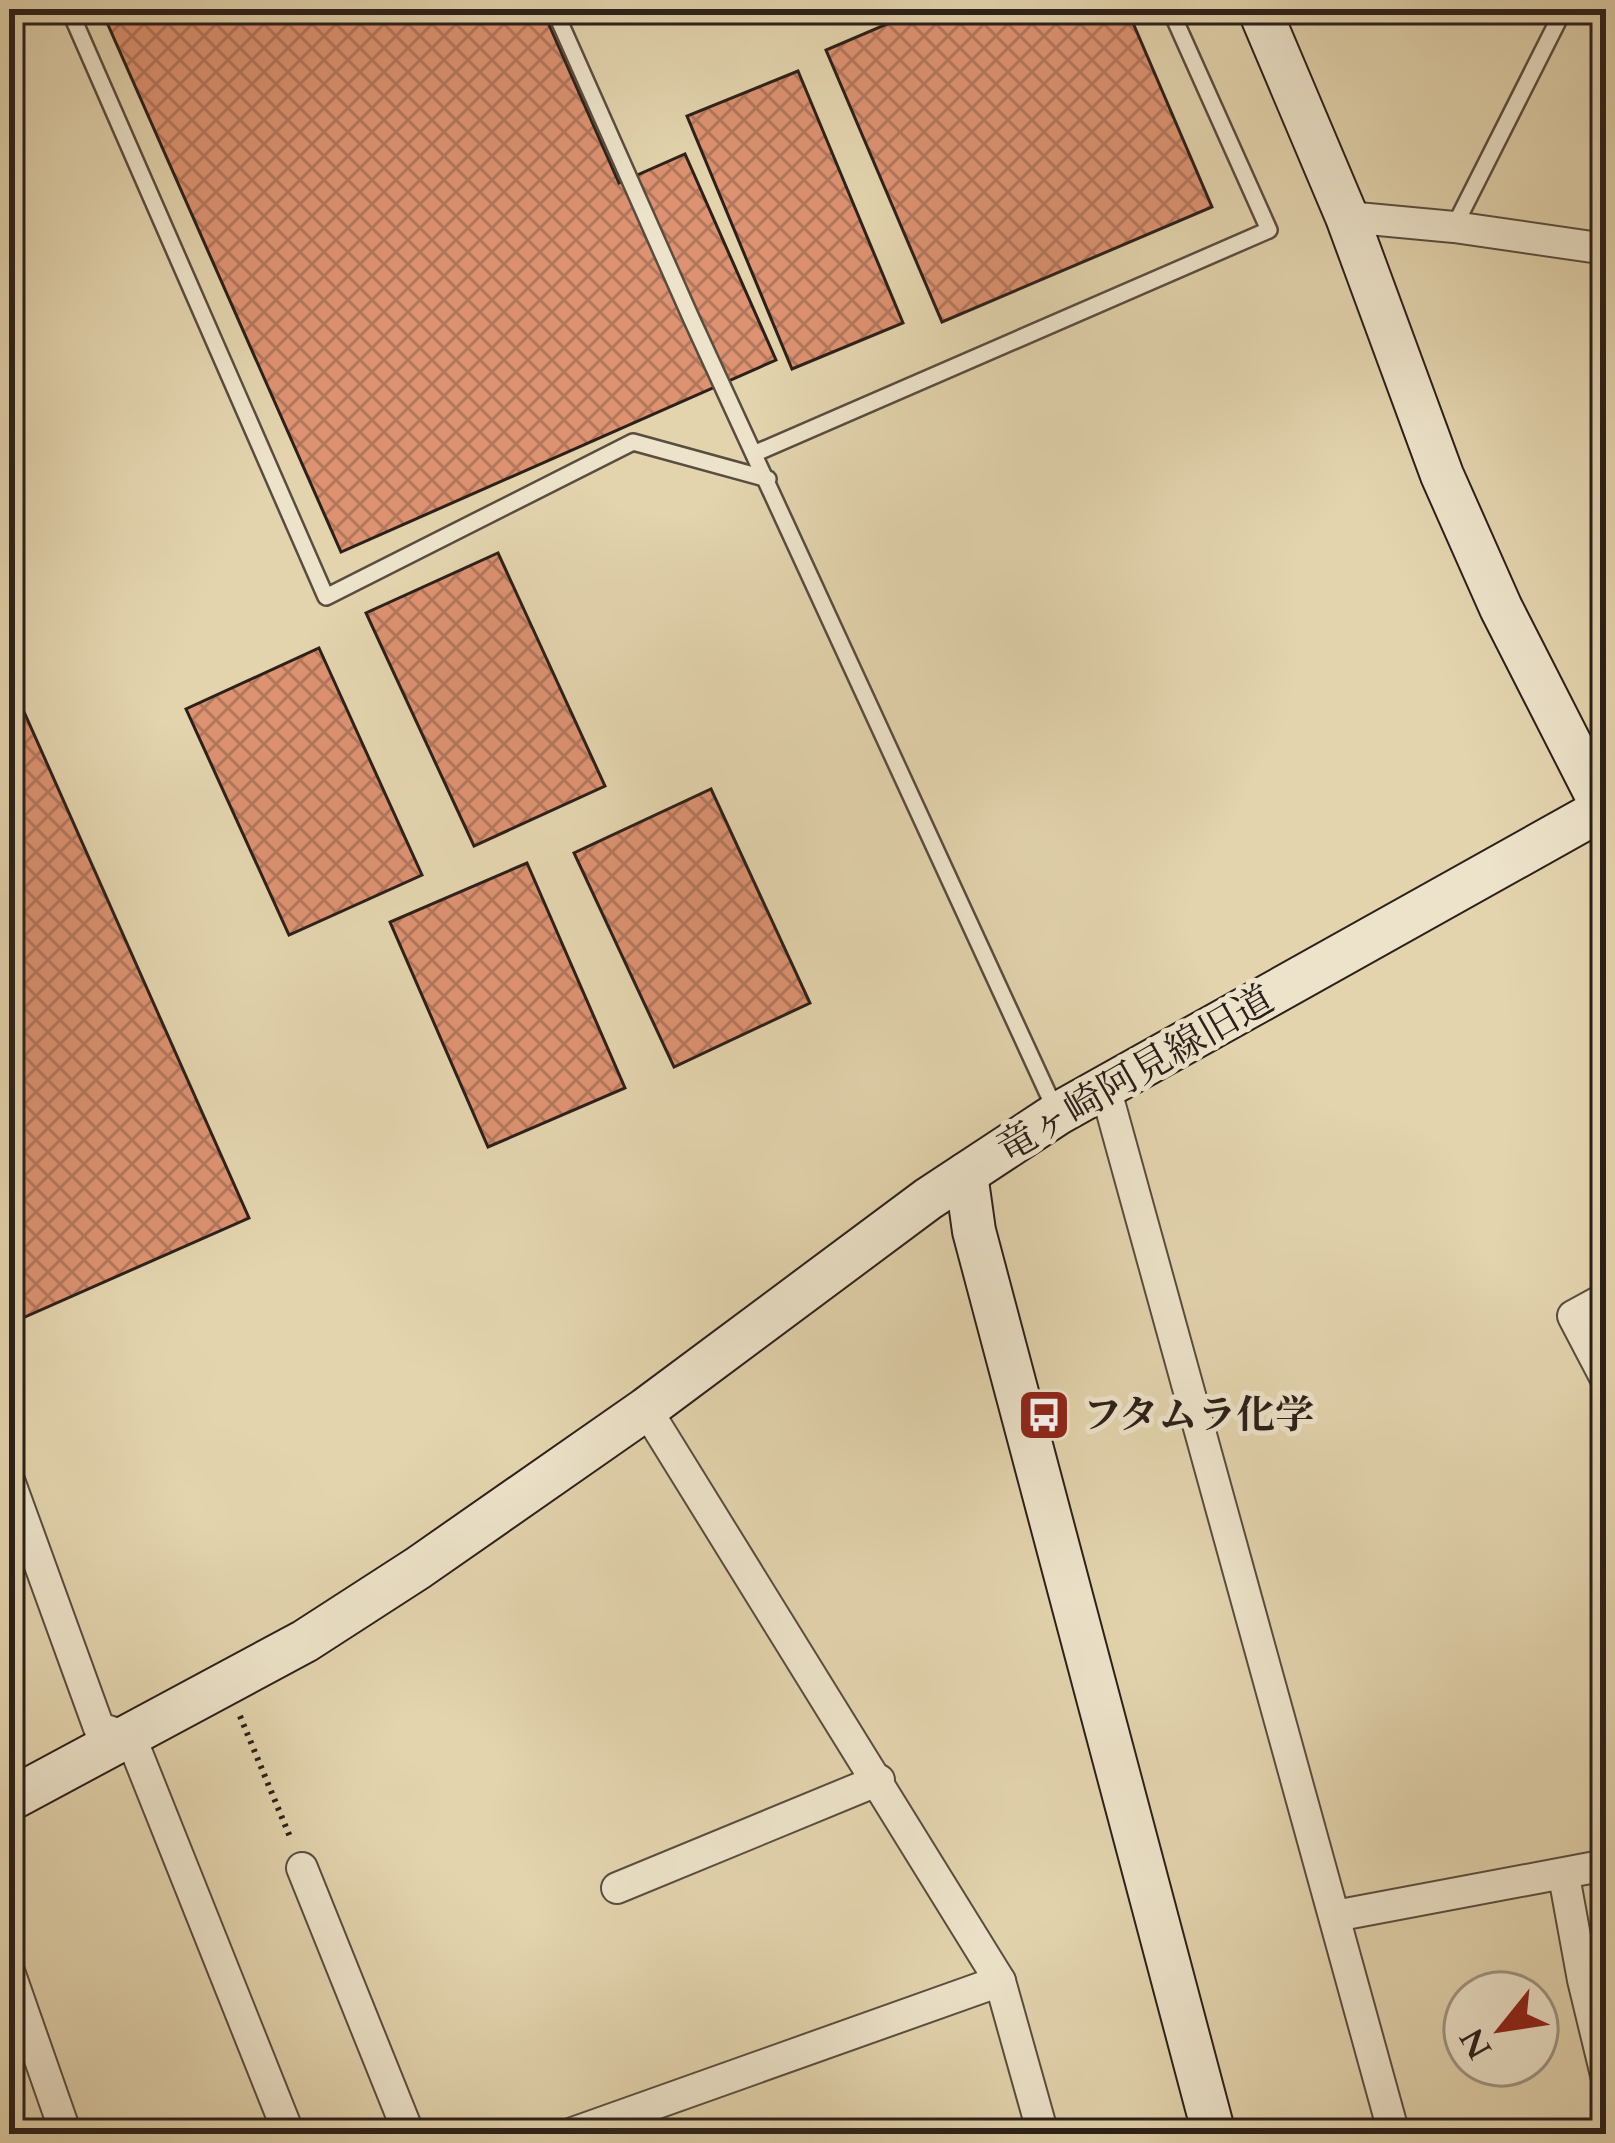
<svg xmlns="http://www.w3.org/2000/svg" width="1615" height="2143" viewBox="0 0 1615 2143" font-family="Cardo,'Noto Serif JP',serif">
  <defs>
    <pattern id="building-cross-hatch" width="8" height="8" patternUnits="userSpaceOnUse" patternTransform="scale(3)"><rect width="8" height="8" fill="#dd9271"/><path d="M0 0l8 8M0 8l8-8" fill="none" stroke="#b3775c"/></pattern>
  </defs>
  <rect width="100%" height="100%" fill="#e3d4ae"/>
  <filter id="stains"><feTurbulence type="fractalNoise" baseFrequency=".00167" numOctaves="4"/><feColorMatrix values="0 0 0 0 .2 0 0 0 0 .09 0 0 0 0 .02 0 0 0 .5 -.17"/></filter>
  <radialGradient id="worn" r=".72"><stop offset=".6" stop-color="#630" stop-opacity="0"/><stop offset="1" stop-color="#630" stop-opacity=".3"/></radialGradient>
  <!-- building -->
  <g fill="url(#building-cross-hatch)" stroke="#2b201a" stroke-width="3">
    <polygon points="101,9 542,9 619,183 685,154 776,360 341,552"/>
    <polygon points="922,9 1127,9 1212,207 942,322 826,50"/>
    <polygon points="798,71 903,323 792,369 687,116"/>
    <polygon points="498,553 605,786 474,846 366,613"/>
    <polygon points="319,648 422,875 289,935 186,709"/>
    <polygon points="9,678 249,1218 9,1324"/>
    <polygon points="711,789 810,1003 674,1067 574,853"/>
    <polygon points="527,863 625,1088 488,1147 390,922"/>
  </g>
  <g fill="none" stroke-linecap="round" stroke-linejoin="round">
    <!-- lane casing -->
    <g stroke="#594d3f" stroke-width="20">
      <g id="lane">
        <polyline points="69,9 326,597 633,442 768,479"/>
        <polyline points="554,9 692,320 1055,1109"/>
        <polyline points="1454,227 1564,9"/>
        <polyline points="756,453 1269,230 1170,9"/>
      </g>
    </g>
    <!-- street casing -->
    <g stroke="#594d3f" stroke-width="34">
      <g id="street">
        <polyline points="1347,217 1454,227 1606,249"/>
        <polyline points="1105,1087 1394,2134"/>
        <polyline points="1606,1298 1573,1316 1606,1379"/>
        <polyline points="9,1480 99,1728 131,1738 289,2134"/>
        <polyline points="302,1868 409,2134"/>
        <polyline points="1564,1876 1583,1980 1606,2075"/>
        <polyline points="617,1888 879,1780"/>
        <polyline points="1335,1916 1606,1865"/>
        <polyline points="9,1971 66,2134"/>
        <polyline points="1000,1981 1043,2134"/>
        <polyline points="570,2134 1000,1981 646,1409"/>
      </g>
    </g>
    <!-- secondary casing -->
    <g stroke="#2b201a" stroke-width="46">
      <g id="secondary">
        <polyline points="1259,9 1347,217 1442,475 1501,608 1603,808"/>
        <polyline points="966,1174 974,1231 1214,2134"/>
        <polyline points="9,1800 305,1641 418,1568 646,1409 928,1199 1057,1114 1606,807"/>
      </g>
    </g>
    <!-- path -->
    <polyline stroke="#2b201a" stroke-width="6" stroke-dasharray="3 6" stroke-linecap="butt" points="240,1716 290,1837"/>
    <!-- lane -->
    <use href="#lane" stroke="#ede3ca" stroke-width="15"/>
    <!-- street -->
    <use href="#street" stroke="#ede3ca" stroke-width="30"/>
    <!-- secondary -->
    <use href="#secondary" stroke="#ede3ca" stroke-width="42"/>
  </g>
  <!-- icons -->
  <defs>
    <g id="bus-square" transform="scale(2.7)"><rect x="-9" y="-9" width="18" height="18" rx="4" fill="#8f2418" stroke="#ede3ca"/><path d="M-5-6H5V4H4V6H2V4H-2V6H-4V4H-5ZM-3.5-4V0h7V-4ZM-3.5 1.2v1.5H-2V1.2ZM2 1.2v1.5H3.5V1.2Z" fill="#fff"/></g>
  </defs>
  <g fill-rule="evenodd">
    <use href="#bus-square" x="1044" y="1415"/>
  </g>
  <g text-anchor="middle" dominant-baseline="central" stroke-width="10" stroke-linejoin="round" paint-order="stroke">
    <!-- street labels -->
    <g font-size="39" fill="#2b201a" stroke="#ede3ca">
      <text transform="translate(1135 1074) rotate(-30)">竜ヶ崎阿見線旧道</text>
    </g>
    <!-- poi labels -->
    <g font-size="39" font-weight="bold" fill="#2b201a" stroke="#ede3ca" text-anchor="start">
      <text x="1083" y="1415">フタムラ化学</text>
    </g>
  </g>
  <!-- margin -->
  <rect width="1615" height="2143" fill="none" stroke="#e3d4ae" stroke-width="48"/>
  <rect x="12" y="12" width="1591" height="2119" fill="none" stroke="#2b201a" stroke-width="6"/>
  <rect x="24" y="24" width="1567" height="2095" fill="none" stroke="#2b201a" stroke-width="3"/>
  <!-- north arrow -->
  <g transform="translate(1501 2029) rotate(240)"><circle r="57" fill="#ede3ca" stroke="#9f9584" stroke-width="3"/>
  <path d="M0-9L21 45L0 30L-21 45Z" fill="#8f2418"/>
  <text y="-18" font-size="33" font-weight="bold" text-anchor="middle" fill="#2b201a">N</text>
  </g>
  <rect width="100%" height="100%" filter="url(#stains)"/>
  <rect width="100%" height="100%" fill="url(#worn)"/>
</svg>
